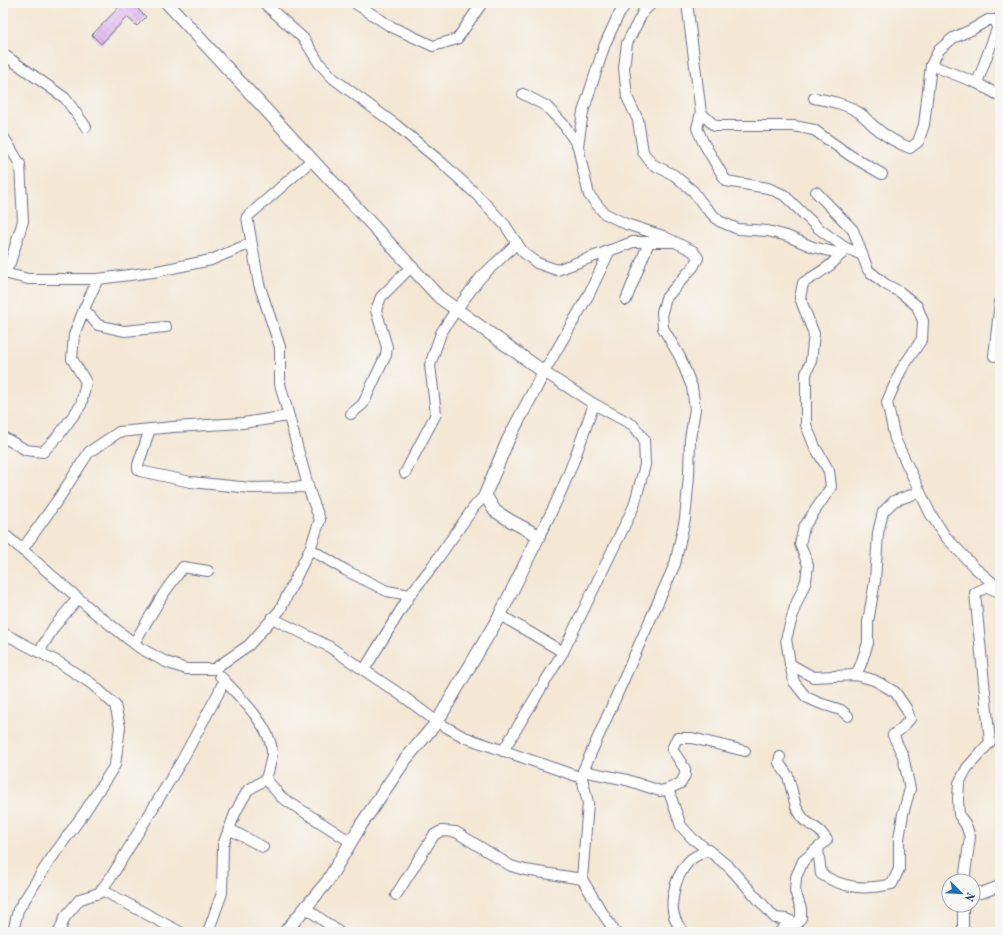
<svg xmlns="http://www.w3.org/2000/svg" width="1003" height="935" viewBox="0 0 1003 935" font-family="'Old Standard TT',serif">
  <defs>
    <pattern id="building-cross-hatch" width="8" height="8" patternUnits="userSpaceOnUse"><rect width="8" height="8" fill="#dfadf2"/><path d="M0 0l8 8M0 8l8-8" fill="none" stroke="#b48dc7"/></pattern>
  </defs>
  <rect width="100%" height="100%" fill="#f6f6f2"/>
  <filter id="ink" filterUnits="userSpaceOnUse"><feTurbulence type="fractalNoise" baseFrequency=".025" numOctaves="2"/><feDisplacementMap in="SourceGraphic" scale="8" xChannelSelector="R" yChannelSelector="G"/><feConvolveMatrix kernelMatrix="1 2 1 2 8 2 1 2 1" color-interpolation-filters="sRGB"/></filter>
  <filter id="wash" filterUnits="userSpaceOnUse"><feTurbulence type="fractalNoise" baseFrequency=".012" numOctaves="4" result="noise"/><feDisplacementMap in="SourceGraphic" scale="16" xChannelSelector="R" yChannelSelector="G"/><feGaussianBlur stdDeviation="0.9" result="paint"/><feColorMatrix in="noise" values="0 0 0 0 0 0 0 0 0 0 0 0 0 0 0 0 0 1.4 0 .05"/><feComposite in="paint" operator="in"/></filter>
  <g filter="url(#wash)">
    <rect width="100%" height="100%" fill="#f4e7d4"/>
    <g id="blocks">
      <!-- building -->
      <polygon fill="url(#building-cross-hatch)" points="123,3 144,3 138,9 146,17 137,26 127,17 101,44 92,35"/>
    </g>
  </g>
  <g filter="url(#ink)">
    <use href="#blocks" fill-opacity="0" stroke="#676f87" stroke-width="1"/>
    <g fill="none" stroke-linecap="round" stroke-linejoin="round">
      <!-- minor casing -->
      <g stroke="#676f87" stroke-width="12">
        <g id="minor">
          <polyline points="264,3 304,39 319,63 334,79 396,125 441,162 477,195 505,225 522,251 537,263 557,270 633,242 675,242 693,251 698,258 693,267 666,298 662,312 663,328 680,357 692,387 695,409 690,439 689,476 685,519 675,564 583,771"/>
          <polyline points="355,3 390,26 433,46 457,39 482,3"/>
          <polyline points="626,3 617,18 605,44 583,112 578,146 583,170 589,195 604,213 626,224 663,236 673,241"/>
          <polyline points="652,3 643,12 627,43 624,68 627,97 638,120 643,152 652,164 674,175 693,191 705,207 719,221 738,229 768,231 787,236 813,247 842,254"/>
          <polyline points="687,3 701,113 715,126 794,126 814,130 851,156 882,174"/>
          <polyline points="3,54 65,98 86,127"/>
          <polyline points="931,65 977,83 1000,96"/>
          <polyline points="523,94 546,106 564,125 578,146"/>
          <path d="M814,98C831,101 847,104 861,114C866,118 870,123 875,127C885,136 897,143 910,148L918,142L924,125L931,65L939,50L953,38L971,30L988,20H997V29L977,83"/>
          <polyline points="701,113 697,128 703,142 726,181 768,188 784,195 818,228 844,247 862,255"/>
          <polyline points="3,136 20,164 23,221 10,263 3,275"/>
          <polyline points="816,192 853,230 868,270 885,284 900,292 917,306 923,321 922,339 901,370 887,402 895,439 930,513 945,536 975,568 1000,589"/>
          <path d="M844,247C838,264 818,273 803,283L800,298L814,334L811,361L806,374V425L815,447L829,471L831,487L804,527L800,544L808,565L806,581L795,607L786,639L790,664L794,682L806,697L819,703L841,710L848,716"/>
          <polyline points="4,273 28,279 98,279 153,272 211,260 251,243"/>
          <polyline points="98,279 84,309 98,325 124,331 166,327"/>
          <polyline points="626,300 649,242"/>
          <polyline points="994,356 1000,302"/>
          <polyline points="351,414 363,404 386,355 387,347 376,310 381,297 411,267"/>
          <polyline points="150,429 138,465 138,469 140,471 191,482 251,488 308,487"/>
          <polyline points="3,437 26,450 43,452 59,435 81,405 86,382 72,359 74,335 84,309"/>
          <polyline points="405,473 436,414 430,365 441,333 456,310 481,277 517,243"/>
          <polyline points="3,533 94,612 140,648 166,662 186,669 214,669 249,645 280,610 310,549 320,520 310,493 280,384 280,347 259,284 247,217 312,160"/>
          <path d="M539,536C563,493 578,450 594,404L544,372L588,296L610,250"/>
          <polyline points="310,549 347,571 387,591 410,595"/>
          <polyline points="22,550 59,498 89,452 119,432 173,427 243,423 288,416"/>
          <polyline points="500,615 563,652"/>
          <polyline points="272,618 328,646 404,697 437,722 464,737 582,778"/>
          <polyline points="3,633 60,663 92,684 115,705 120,727 115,765 84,813 48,863 18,910 13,932"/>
          <polyline points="134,643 164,593 183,567 208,571"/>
          <polyline points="39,652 54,627 78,598"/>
          <path d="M790,664L813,677L856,675L874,680L895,692L906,708L910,719L901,729L893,735L903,756L910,789L903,814L899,839V869L892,884C866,890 844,889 821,874L818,848"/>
          <polyline points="364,670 410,595 431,568 474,507 485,495"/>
          <polyline points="856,675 861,664 868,643 868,622 875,581 878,533 883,512 894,501 920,492"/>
          <path d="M220,676C237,694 271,726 272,752C272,760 268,771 266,779L281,797L351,842"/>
          <polyline points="503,751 563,652 634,506 645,465 644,439 633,425 594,404"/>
          <polyline points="780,757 779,763 788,776 796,807 804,820 820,831 827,840 803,861 796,877 795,891 801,909 801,918 796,924 787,924 780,932"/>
          <polyline points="668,789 681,826 693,839 708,850 729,867 775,918 786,919 795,923"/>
          <polyline points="229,829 263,847"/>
          <polyline points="582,879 588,803 582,778 583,771 627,780 660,791 668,789 681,783 685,775 685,769 672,749 677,738 692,738 745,751"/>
          <polyline points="964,881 970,837 966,825 959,815 958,799 959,783 967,768 990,742 975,593 987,587 1000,592"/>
          <polyline points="102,890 180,932"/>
          <polyline points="973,890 981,893 1000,886"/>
          <polyline points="396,895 434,835 441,831 456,832 511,866 525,870 582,879 600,909 615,932"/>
          <polyline points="306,908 339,932"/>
          <polyline points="59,932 65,917 80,899 99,893 113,874 181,762 218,694 224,680"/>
          <polyline points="208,932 222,893 223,845 236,811 248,790 266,779"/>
          <path d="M684,932C664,913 673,879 689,861C694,856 702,853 708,850"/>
          <polyline points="963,932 963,905"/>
        </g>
      </g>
      <!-- tertiary casing -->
      <g stroke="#676f87" stroke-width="14">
        <polyline id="tertiary" points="167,3 439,297 544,372 508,440 485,495 495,511 511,521 539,536 500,615 437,722 405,760 361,825 327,882 285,932"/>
      </g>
      <!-- minor -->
      <use href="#minor" stroke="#fff" stroke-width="10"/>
      <!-- tertiary -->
      <use href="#tertiary" stroke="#fff" stroke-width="12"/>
    </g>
  </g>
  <!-- margin -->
  <rect width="1003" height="935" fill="none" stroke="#f6f6f2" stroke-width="16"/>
  <!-- north arrow -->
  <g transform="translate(961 893) rotate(114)"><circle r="19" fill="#f6f6f2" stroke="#9ea6b7"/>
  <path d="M0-3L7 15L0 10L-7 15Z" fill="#1f6fb2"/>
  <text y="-6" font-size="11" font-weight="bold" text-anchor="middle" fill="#1b2f5e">N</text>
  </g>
</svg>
